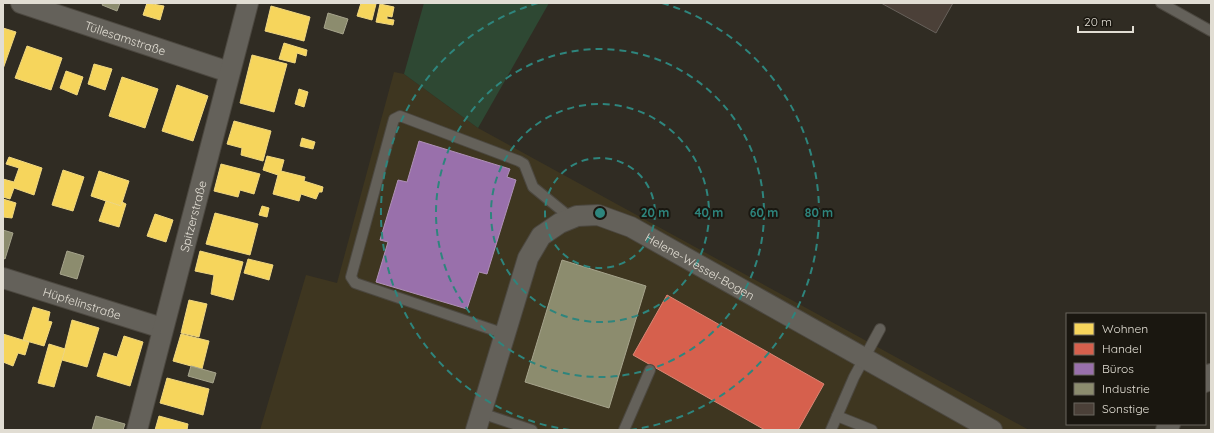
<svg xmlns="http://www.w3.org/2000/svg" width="1214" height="433" viewBox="0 0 1214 433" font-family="Quicksand,sans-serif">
  <rect width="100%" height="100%" fill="#302c23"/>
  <!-- built -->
  <polygon fill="#3e3620" points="394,72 404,74 478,128 1029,430 260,430 306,275 337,283"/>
  <!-- green -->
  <polygon fill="#2e4833" points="424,3 549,3 478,128 404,74"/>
  <!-- homes -->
  <g fill="#f6d55c" stroke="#f0d780">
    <polygon points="147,3 164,6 160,20 143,15"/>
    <polygon points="361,3 376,4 372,20 357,16"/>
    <polygon points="380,4 394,7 392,17 387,16 387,19 394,20 393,25 376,22"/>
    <polygon points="271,6 310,17 304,41 265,31"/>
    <polygon points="3,28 16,32 3,69"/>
    <polygon points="284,43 307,50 306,56 297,53 295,63 279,59"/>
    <polygon points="27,46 62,58 51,90 15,78"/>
    <polygon points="252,55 287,64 274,112 240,103"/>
    <polygon points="94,64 112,69 105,90 88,84"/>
    <polygon points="66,71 83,77 77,95 60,88"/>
    <polygon points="122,77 158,89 145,128 109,116"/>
    <polygon points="177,85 208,96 193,141 162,131"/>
    <polygon points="299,89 308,92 304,107 295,104"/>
    <polygon points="234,121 271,131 263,161 241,155 242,148 227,144"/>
    <polygon points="302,138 315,142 313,149 300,146"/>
    <polygon points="267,156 284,160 281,171 305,177 304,181 323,187 322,192 319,192 316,199 301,194 299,201 273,194 278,175 263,170"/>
    <polygon points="9,157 42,168 34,195 14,188 10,199 3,197 3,179 14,182 19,168 6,164"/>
    <polygon points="221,164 260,174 254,194 240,190 238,197 214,191"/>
    <polygon points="63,170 84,177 73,211 52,205"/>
    <polygon points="99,171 129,181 121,206 91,196"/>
    <polygon points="3,199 16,203 12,218 3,217"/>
    <polygon points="106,201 121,206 122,202 126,204 119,227 99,221"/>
    <polygon points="262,206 269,208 267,217 259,215"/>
    <polygon points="215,213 258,224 250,255 206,244"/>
    <polygon points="155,214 173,220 166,242 147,236"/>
    <polygon points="200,251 243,262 233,300 211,294 214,275 195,271"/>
    <polygon points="248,259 273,265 269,280 244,273"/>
    <polygon points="189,300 207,304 199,337 181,333"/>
    <polygon points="33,307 50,312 48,321 52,322 44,346 23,340"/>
    <polygon points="72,320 99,328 87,367 62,360"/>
    <polygon points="3,334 29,342 25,355 18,353 13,366 3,362"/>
    <polygon points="181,334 209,341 202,369 173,361"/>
    <polygon points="124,336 143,342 130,386 97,376 104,353 117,357"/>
    <polygon points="49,344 65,349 54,387 38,383"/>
    <polygon points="167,378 209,389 203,415 160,403"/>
    <polygon points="159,416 188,424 187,430 155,430"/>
  </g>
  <!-- shops -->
  <polygon fill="#d6604d" stroke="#d98675" points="667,295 824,384 798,430 765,430 633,355"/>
  <!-- offices -->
  <polygon fill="#9970ab" stroke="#af91b7" points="419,141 510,169 507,177 516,180 487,274 479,272 467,309 376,282 388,242 380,240 398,180 407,182"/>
  <!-- industry -->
  <g fill="#8c8c6e" stroke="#a6a48c">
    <polygon points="103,3 120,3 117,11 102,5"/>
    <polygon points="328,13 348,19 343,34 324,28"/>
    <polygon points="3,230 13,233 5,259 3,258"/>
    <polygon points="67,251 84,256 77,279 60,274"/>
    <polygon points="562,260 646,286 609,408 525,382"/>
    <polygon points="191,366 216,373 213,383 188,376"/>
    <polygon points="96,416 125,424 123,430 92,430"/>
  </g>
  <!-- building -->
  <polygon fill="#4b4038" stroke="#67615b" points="881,3 953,3 936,33"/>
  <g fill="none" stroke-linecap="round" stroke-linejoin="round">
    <!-- service casing -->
    <g stroke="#4c4840" stroke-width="12">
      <g id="service">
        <polyline points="1161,3 1211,31"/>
        <polyline points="505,334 355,283 351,277 394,119 400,116 519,161 524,164 533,187 571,218"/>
        <polyline points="481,413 532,430"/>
        <polyline points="837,416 872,430"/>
        <polyline points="624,430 650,370"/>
        <polyline points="831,430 854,377 880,329"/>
      </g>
    </g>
    <!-- minor casing -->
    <g stroke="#4c4840" stroke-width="22">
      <g id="minor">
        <path id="s1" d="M21,3L229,72"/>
        <path id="s2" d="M3,278L162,328"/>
        <polyline points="1205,382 1211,374"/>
        <path id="s3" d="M137,430L248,3"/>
        <path id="s4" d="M476,430L528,258L541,236L560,223L577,216L598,215L631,227L992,430"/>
        <polyline points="1166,430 1170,424"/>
      </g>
    </g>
    <!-- service -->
    <use href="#service" stroke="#64615a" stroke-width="10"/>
    <!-- minor -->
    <use href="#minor" stroke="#64615a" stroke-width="20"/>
  </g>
  <!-- distance rings -->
  <g fill="none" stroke="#2e857d" stroke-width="2" stroke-dasharray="7 5">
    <circle cx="600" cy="213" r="55"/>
    <circle cx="600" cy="213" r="109"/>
    <circle cx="600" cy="213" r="164"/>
    <path d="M570 430A219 219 0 0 1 538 3M662 3A219 219 0 0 1 630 430"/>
  </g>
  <g text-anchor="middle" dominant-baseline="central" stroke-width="4" stroke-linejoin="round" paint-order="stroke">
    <!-- street labels -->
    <g font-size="12" fill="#e1ddd3" stroke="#1a1710">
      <text stroke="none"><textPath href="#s1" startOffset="110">Tüllesamstraße</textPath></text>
      <text stroke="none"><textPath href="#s3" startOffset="221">Spitzerstraße</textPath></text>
      <text stroke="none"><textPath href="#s4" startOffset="382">Helene-Wessel-Bogen</textPath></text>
      <text stroke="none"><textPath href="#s2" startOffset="83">Hüpfelinstraße</textPath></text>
    </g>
  </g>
  <circle cx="600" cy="213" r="6" fill="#2e857d" stroke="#1a1710" stroke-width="2"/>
  <g font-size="12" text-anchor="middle" font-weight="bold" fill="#2e857d" stroke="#1a1710" stroke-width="4" stroke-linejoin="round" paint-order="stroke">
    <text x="655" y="217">20 m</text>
    <text x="709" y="217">40 m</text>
    <text x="764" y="217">60 m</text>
    <text x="819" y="217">80 m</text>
  </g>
  <!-- border -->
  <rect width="1214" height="433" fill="none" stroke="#e1ddd3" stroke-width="8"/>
  <!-- legend -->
  <rect x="1066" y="313" width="140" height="112" fill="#1a1710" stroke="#6a665e"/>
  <rect x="1074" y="323" width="20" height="12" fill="#f6d55c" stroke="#6a665e"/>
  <text x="1102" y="333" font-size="12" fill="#e1ddd3">Wohnen</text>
  <rect x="1074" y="343" width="20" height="12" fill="#d6604d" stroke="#6a665e"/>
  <text x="1102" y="353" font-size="12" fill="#e1ddd3">Handel</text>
  <rect x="1074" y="363" width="20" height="12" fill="#9970ab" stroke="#6a665e"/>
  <text x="1102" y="373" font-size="12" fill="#e1ddd3">Büros</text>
  <rect x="1074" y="383" width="20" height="12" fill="#8c8c6e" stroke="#6a665e"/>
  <text x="1102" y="393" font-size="12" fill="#e1ddd3">Industrie</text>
  <rect x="1074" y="403" width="20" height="12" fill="#4b4038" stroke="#6a665e"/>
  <text x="1102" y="413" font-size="12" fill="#e1ddd3">Sonstige</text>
  <!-- scale -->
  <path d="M1078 26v6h55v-6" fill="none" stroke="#e1ddd3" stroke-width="2"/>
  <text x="1084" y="26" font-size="12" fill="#e1ddd3" stroke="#1a1710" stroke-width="3" paint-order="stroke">20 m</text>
</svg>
